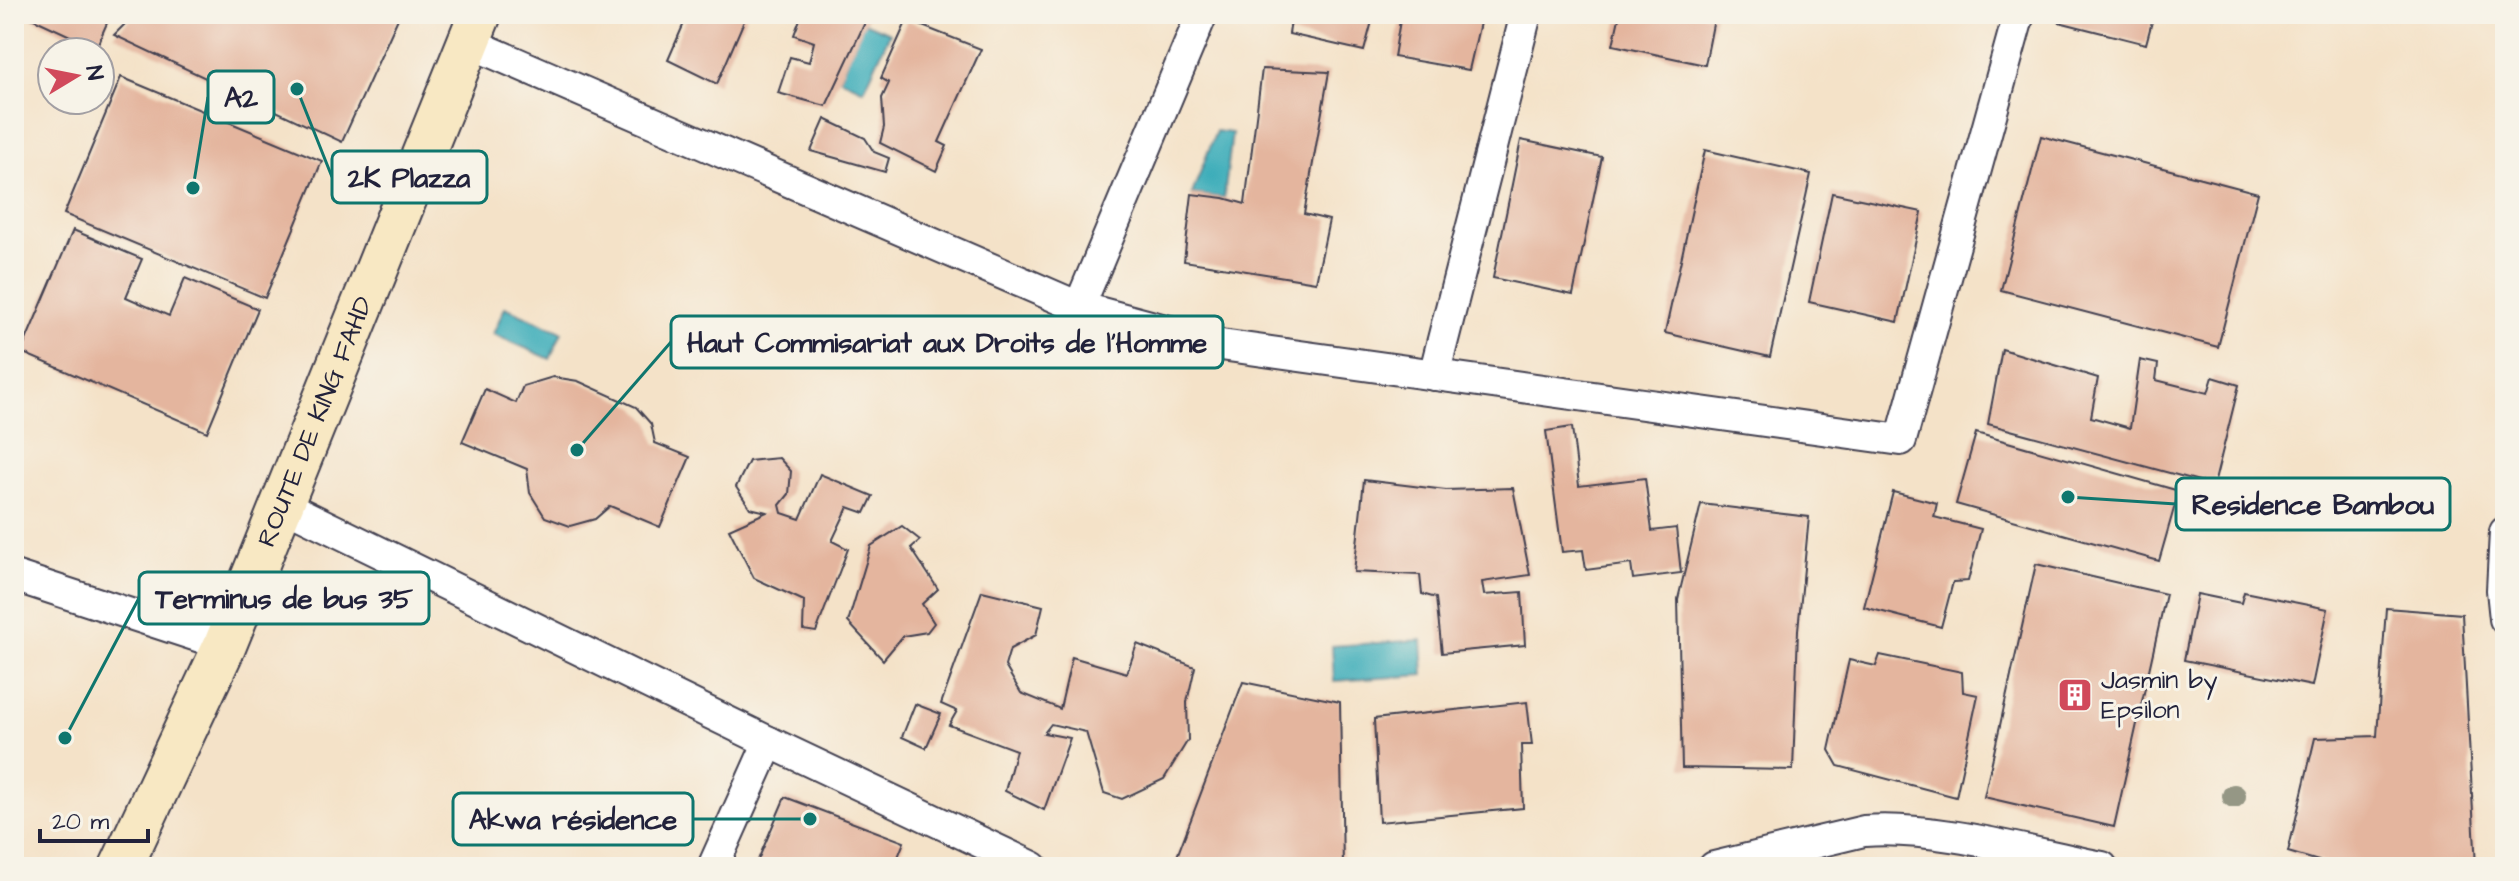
<svg xmlns="http://www.w3.org/2000/svg" width="2519" height="881" viewBox="0 0 2519 881" font-family="'Architects Daughter',sans-serif">
  <rect width="100%" height="100%" fill="#f7f3e8"/>
  <filter id="ink" filterUnits="userSpaceOnUse"><feTurbulence type="fractalNoise" baseFrequency=".0125" numOctaves="2"/><feDisplacementMap in="SourceGraphic" scale="16" xChannelSelector="R" yChannelSelector="G"/><feConvolveMatrix kernelMatrix="1 2 1 2 8 2 1 2 1" color-interpolation-filters="sRGB"/></filter>
  <filter id="wash" filterUnits="userSpaceOnUse"><feTurbulence type="fractalNoise" baseFrequency=".006" numOctaves="4" result="noise"/><feDisplacementMap in="SourceGraphic" scale="32" xChannelSelector="R" yChannelSelector="G"/><feGaussianBlur stdDeviation="1.8" result="paint"/><feColorMatrix in="noise" values="0 0 0 0 0 0 0 0 0 0 0 0 0 0 0 0 0 1.4 0 .05"/><feComposite in="paint" operator="in"/></filter>
  <g filter="url(#wash)">
    <rect width="100%" height="100%" fill="#f4e2c8"/>
    <!-- water -->
    <g fill="#3dadba" stroke="#30687a" stroke-width="2">
      <polygon points="864,22 890,33 864,90 839,78"/>
      <polygon points="1216,131 1232,133 1224,198 1192,194"/>
      <polygon points="505,307 562,332 550,359 493,334"/>
      <polygon points="1422,640 1424,675 1334,681 1332,646"/>
    </g>
    <g id="blocks">
      <!-- building -->
      <g fill="#e4b59e">
        <polygon points="23,14 111,14 96,48"/>
        <polygon points="135,14 400,14 342,142 114,35"/>
        <polygon points="688,14 747,14 717,84 668,60"/>
        <polygon points="802,14 869,14 826,106 778,93 790,57 809,62 814,42 794,35"/>
        <polygon points="1292,14 1374,14 1364,51 1289,34"/>
        <polygon points="1401,14 1482,14 1469,70 1394,57"/>
        <polygon points="1620,14 1715,14 1705,65 1613,45"/>
        <polygon points="2062,14 2154,14 2146,44 2059,22"/>
        <polygon points="907,20 981,49 939,142 947,146 936,171 880,143 884,127 882,98 889,83 881,78"/>
        <polygon points="1262,69 1329,72 1304,214 1329,220 1316,282 1184,261 1192,194 1224,198 1245,204"/>
        <polygon points="121,77 322,161 265,298 64,214"/>
        <polygon points="825,119 865,138 874,152 889,158 885,172 811,151"/>
        <polygon points="2041,136 2258,193 2218,347 2001,290"/>
        <polygon points="1521,140 1602,157 1573,295 1493,278"/>
        <polygon points="1705,150 1811,174 1770,357 1665,333"/>
        <polygon points="1832,193 1922,212 1898,322 1809,302"/>
        <polygon points="73,230 142,259 126,297 169,316 185,278 258,309 207,432 21,352"/>
        <polygon points="2002,349 2098,378 2091,417 2130,428 2140,360 2158,364 2156,380 2208,393 2213,377 2239,385 2214,485 1988,424"/>
        <polygon points="553,377 578,381 636,407 651,424 655,443 690,457 660,527 610,506 595,519 570,526 545,517 530,493 527,469 462,442 485,389 516,403 523,386"/>
        <polygon points="1572,427 1579,486 1645,478 1652,531 1676,528 1681,573 1633,579 1631,564 1586,570 1583,550 1562,552 1546,431"/>
        <polygon points="1976,433 2179,491 2159,561 1956,504"/>
        <polygon points="779,458 791,471 789,494 780,505 782,513 800,519 820,474 873,496 865,513 848,507 832,541 848,549 816,632 803,630 804,601 754,578 729,529 767,512 750,508 736,487 749,461"/>
        <polygon points="1364,480 1446,490 1513,488 1530,575 1482,582 1484,595 1522,592 1525,645 1442,653 1436,598 1422,594 1420,575 1354,572"/>
        <polygon points="1893,492 1937,503 1934,517 1981,529 1968,581 1953,582 1941,627 1864,607"/>
        <polygon points="1701,504 1809,517 1798,630 1793,770 1682,768 1678,599"/>
        <polygon points="902,526 920,540 911,548 938,589 922,604 934,623 927,632 903,636 883,660 848,622 871,546"/>
        <polygon points="2036,564 2166,594 2114,827 1984,797"/>
        <polygon points="982,591 1043,606 1036,635 1010,649 1005,666 1021,693 1060,709 1072,657 1127,673 1137,644 1195,667 1187,702 1188,740 1164,779 1122,799 1104,793 1086,732 1051,724 1044,733 1070,738 1044,810 1005,791 1016,750 949,725 957,711 941,704"/>
        <polygon points="2244,592 2328,609 2312,686 2184,660 2197,594 2241,603"/>
        <polygon points="2386,608 2462,614 2476,867 2339,867 2288,852 2315,738 2377,736"/>
        <polygon points="1880,655 1962,672 1963,692 1978,695 1956,797 1838,766 1829,750 1849,660 1876,666"/>
        <polygon points="1243,682 1340,702 1343,867 1173,867"/>
        <polygon points="1527,702 1532,745 1521,745 1523,808 1379,822 1374,719"/>
        <polygon points="915,704 941,714 926,748 902,737"/>
        <polygon points="785,797 904,842 894,867 755,867"/>
      </g>
    </g>
  </g>
  <g filter="url(#ink)">
    <use href="#blocks" fill-opacity="0" stroke="#423f50" stroke-width="2"/>
    <g fill="none" stroke-linecap="round" stroke-linejoin="round">
      <!-- street casing -->
      <g stroke="#423f50" stroke-width="34">
        <g id="street">
          <polyline points="468,42 1079,307 1221,345 1901,440 2019,14"/>
          <polyline points="1079,307 1202,14"/>
          <polyline points="1434,375 1526,14"/>
          <polyline points="281,504 769,742 1033,867"/>
          <polyline points="2505,532 2502,590 2505,619"/>
          <polyline points="14,576 225,645"/>
          <polyline points="713,867 769,742"/>
          <path d="M1714,867L1864,831C1934,825 2032,853 2102,867"/>
        </g>
      </g>
      <!-- secondary casing -->
      <g stroke="#423f50" stroke-width="46">
        <g id="secondary">
          <path id="s1" d="M121,867L225,645L480,14"/>
        </g>
      </g>
      <!-- street -->
      <use href="#street" stroke="#fff" stroke-width="30"/>
      <!-- secondary -->
      <use href="#secondary" stroke="#f8e8c3" stroke-width="42"/>
    </g>
    <!-- trees -->
    <circle fill="#959785" cx="2234" cy="796" r="12"/>
  </g>
  <!-- icons -->
  <defs>
    <g id="building-square" transform="scale(1.8)"><rect x="-9" y="-9" width="18" height="18" rx="4" fill="#d1495b" stroke="#f7f3e8"/><path d="M-4-6H4V6H1V3H-1V6H-4ZM-2.5-4.3h1.7v1.8h-1.7ZM.8-4.3h1.7v1.8H.8ZM-2.5-1h1.7V.8h-1.7ZM.8-1h1.7V.8H.8Z" fill="#fff"/></g>
  </defs>
  <g fill-rule="evenodd">
    <use href="#building-square" x="2075" y="695"/>
  </g>
  <g text-anchor="middle" dominant-baseline="central" stroke-width="6" stroke-linejoin="round" paint-order="stroke">
    <!-- street labels -->
    <g font-size="26" fill="#22223b" stroke="#f7f3e8">
      <text stroke="none"><textPath href="#s1" startOffset="486">ROUTE DE KING FAHD</textPath></text>
    </g>
    <!-- poi labels -->
    <g font-size="26" fill="#22223b" stroke="#f7f3e8" text-anchor="start">
      <text x="2101" y="680">Jasmin by<tspan x="2101" dy="30">Epsilon</tspan></text>
    </g>
  </g>
  <!-- callouts -->
  <path fill="none" stroke="#0f766e" stroke-width="3" d="M193 188L208 97M297 89L332 177M577 450L671 342M2068 497L2176 504M65 738L139 598M810 819L693 819"/>
  <g fill="#0f766e" stroke="#f7f3e8" stroke-width="3">
    <circle cx="193" cy="188" r="8"/>
    <circle cx="297" cy="89" r="8"/>
    <circle cx="577" cy="450" r="8"/>
    <circle cx="2068" cy="497" r="8"/>
    <circle cx="65" cy="738" r="8"/>
    <circle cx="810" cy="819" r="8"/>
  </g>
  <g fill="#f7f3e8" stroke="#0f766e" stroke-width="3">
    <rect x="208" y="71" width="66" height="52" rx="8"/>
    <rect x="332" y="151" width="155" height="52" rx="8"/>
    <rect x="671" y="316" width="552" height="52" rx="8"/>
    <rect x="2176" y="478" width="274" height="52" rx="8"/>
    <rect x="139" y="572" width="290" height="52" rx="8"/>
    <rect x="453" y="793" width="240" height="52" rx="8"/>
  </g>
  <g font-size="28" text-anchor="middle" font-weight="bold" fill="#22223b">
    <text x="241" y="107">A2</text>
    <text x="409" y="187">2K Plazza</text>
    <text x="947" y="352">Haut Commisariat aux Droits de l'Homme</text>
    <text x="2313" y="514">Residence Bambou</text>
    <text x="284" y="608">Terminus de bus 35</text>
    <text x="573" y="829">Akwa résidence</text>
  </g>
  <!-- margin -->
  <rect width="2519" height="881" fill="none" stroke="#f7f3e8" stroke-width="48"/>
  <!-- north arrow -->
  <g transform="translate(76 76) rotate(80)"><circle r="38" fill="#f7f3e8" stroke="#a29fa3" stroke-width="2"/>
  <path d="M0-6L14 30L0 20L-14 30Z" fill="#d1495b"/>
  <text y="-12" font-size="22" font-weight="bold" text-anchor="middle" fill="#22223b">N</text>
  </g>
  <!-- scale -->
  <path d="M40 829v12h108v-12" fill="none" stroke="#22223b" stroke-width="4"/>
  <text x="52" y="829" font-size="24" fill="#22223b" stroke="#f7f3e8" stroke-width="6" paint-order="stroke">20 m</text>
</svg>
